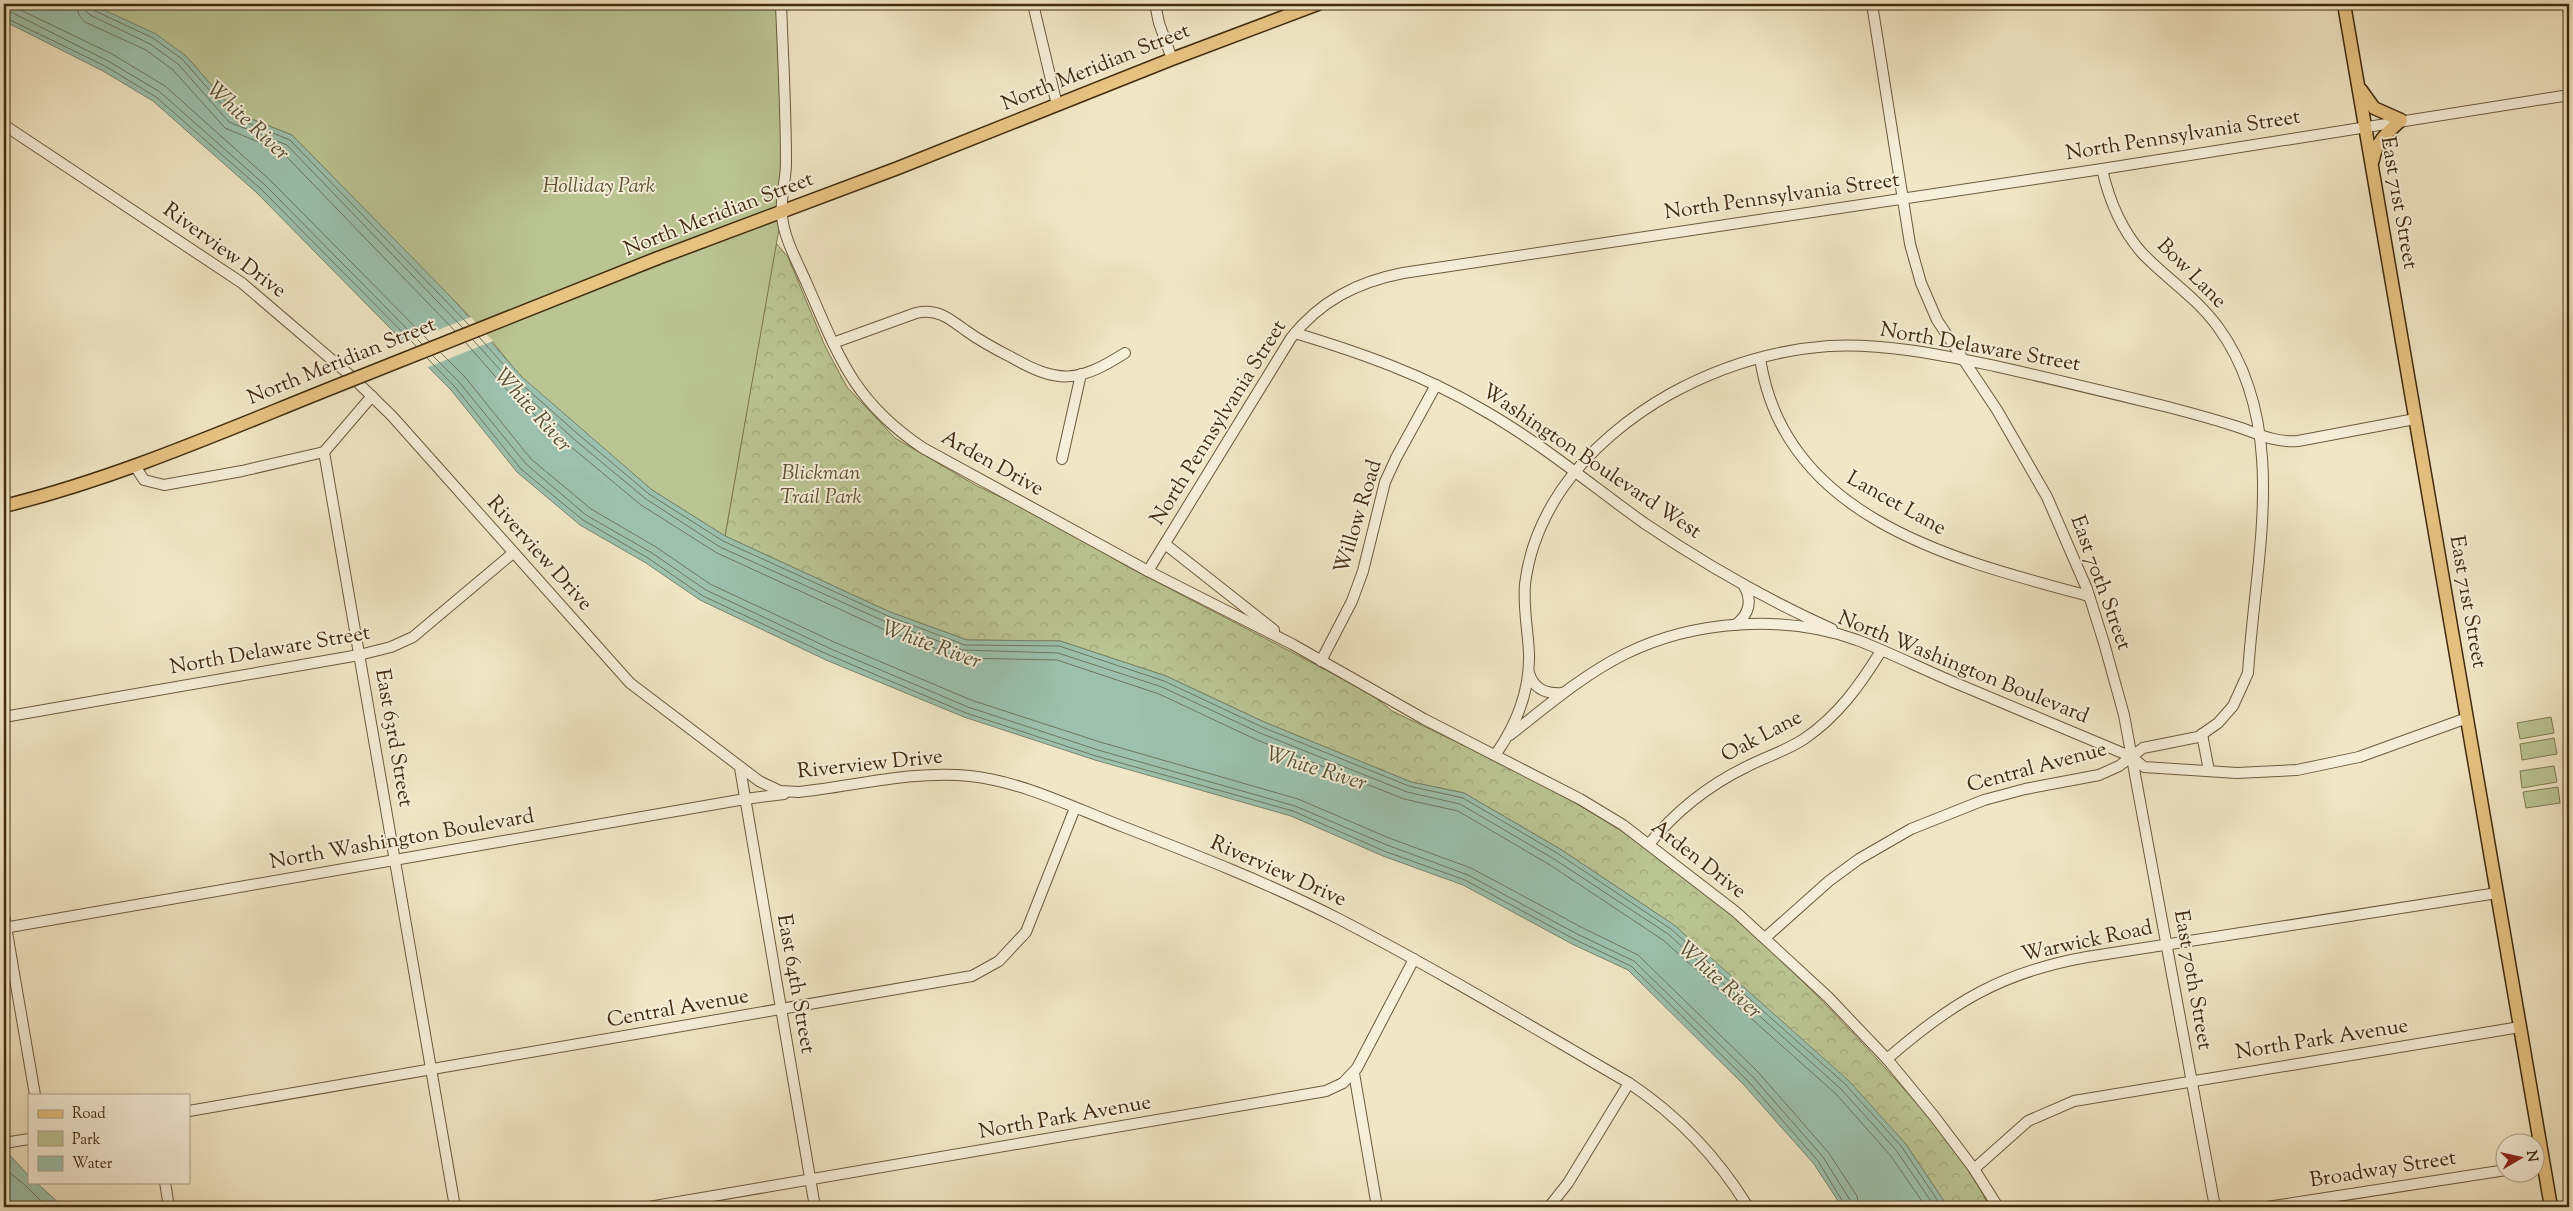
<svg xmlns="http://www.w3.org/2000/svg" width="2573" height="1211" viewBox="0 0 2573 1211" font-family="'Sorts Mill Goudy',serif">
  <defs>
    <pattern id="forest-crowns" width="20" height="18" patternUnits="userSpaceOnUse" patternTransform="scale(1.25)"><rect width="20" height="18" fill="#bbc594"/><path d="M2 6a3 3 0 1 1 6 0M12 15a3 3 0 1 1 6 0" fill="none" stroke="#a2a97e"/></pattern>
  </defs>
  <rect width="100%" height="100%" fill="#f1e7c6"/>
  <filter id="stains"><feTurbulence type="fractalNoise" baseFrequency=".004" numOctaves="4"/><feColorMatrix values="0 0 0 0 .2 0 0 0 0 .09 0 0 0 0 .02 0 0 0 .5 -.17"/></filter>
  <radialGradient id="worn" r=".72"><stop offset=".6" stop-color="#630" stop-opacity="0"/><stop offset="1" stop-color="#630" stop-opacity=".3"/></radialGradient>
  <!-- forest -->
  <path fill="url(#forest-crowns)" stroke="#7e7851" d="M776,243L788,257L825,346L847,387L895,438L977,486L1031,511L1130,568L1324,669L1375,697L1392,711C1473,750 1556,788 1631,837C1718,894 1793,969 1864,1045C1910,1095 1958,1147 1990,1207H1948L1905,1143L1674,925L1560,849L1464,793L1411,782L1264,722L1166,676L1060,641L967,640L890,612L725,536Z"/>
  <!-- park -->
  <g fill="#bbc594" stroke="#7e7851">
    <polygon points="89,4 779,4 786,111 782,212 725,536 652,490 521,377 483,330 292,135 236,113 186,56"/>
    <polygon points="2551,717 2554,733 2520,739 2517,723"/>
    <polygon points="2554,738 2557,754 2522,760 2520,744"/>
    <polygon points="2554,766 2557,782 2522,788 2520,771"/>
    <polygon points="2558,787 2560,803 2526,808 2523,792"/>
  </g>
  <!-- water -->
  <g fill="#9cc1ae" stroke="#77856e">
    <polygon points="4,4 91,4 156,34 186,56 236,113 292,135 450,296 522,377 652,490 725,536 890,612 967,640 1060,641 1166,676 1264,722 1411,782 1464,793 1560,849 1674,925 1849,1081 1905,1143 1948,1207 1842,1207 1814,1164 1744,1085 1628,970 1572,944 1463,885 1383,856 1291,816 1095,760 964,717 826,660 700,600 646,563 580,525 517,472 451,390 257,193 153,101 103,71 4,21"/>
    <polygon points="4,1149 29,1176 29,1182 36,1182 63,1207 14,1207 4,1198"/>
  </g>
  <!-- pier -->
  <polygon fill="#f1e7c6" points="471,317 493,341 426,368 402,344"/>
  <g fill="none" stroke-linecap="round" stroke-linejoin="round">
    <!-- shore -->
    <g stroke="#6e765e" stroke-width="1">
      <polyline points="8,4 112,54 165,86 270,180 429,341"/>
      <polyline points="76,4 79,15 85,22 146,50 173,70 225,128 282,152 455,331"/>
      <polyline points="84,4 85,10 90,15 150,44 178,64 229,122 287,145 463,328"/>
      <polyline points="90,4 93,10 153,38 182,59 233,117 290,140 469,325"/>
      <polyline points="4,11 11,12 108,61 160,92 265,185 422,344"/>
      <polyline points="4,17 105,66 156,97 261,189 416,346"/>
      <polyline points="479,337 518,381 579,435 649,494 723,541 888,616 965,645 1059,646 1164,681 1262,727 1409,786 1463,798 1557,853 1671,929 1845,1084 1901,1146 1942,1207"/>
      <polyline points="473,340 514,385 575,440 646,499 720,547 886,622 963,650 1058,653 1162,687 1260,733 1407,792 1460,804 1554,859 1668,934 1841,1089 1896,1150 1935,1207"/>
      <polyline points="466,343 508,391 570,446 641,505 717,553 883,629 961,658 1057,660 1159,694 1257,740 1404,799 1458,811 1550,865 1663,940 1836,1094 1890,1155 1926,1207"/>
      <polyline points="441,353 465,377 531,459 591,509 656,547 710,584 834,642 971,700 1100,742 1298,799 1389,838 1471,868 1581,927 1638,955 1758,1072 1828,1152 1857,1196 1859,1207"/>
      <polyline points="433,356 459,382 526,464 586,515 652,553 706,590 831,649 968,707 1098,750 1295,806 1387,845 1468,875 1577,934 1634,961 1753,1077 1823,1157 1850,1200 1852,1207"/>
      <polyline points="427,358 455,387 521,469 583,520 648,558 703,596 829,655 966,713 1096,756 1293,811 1384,851 1465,880 1574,939 1631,966 1748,1081 1818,1161 1846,1207"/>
      <polyline points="4,1168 26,1186 47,1207"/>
    </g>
    <!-- minor casing -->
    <g stroke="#6c5a3c" stroke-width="12">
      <g id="minor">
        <path d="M781,4C783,57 786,110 786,163C786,180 780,199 782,216C784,239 798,263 807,284C839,357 853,401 923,448L1148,571L1292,644L1424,719L1580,799L1623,825L1736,912L1828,997L1887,1059L1934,1116L1974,1169L1998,1207"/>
        <polyline points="1033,4 1057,105"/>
        <polyline points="1155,4 1159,23 1172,59"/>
        <polyline points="1872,4 1910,244 1921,283 1937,320 1997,410 2047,497 2087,589 2104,643 2124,715 2215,1207"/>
        <path d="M4,125L242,283L352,377L392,416L630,683L759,781L780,791L799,792C856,786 913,770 970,776C1024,782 1074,808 1124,827C1196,855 1268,883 1337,918C1436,969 1532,1027 1629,1083C1677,1115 1718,1158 1748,1207"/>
        <path d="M1295,333C1361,353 1424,375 1483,410C1541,443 1591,485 1644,523C1703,563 1767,600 1832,629"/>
        <path d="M833,343L916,313C936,308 949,318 965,330C979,340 995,349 1011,357C1058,384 1078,383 1125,353"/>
        <path d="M1760,358C1784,519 1955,560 2089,596"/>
        <polyline points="324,452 455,1207"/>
        <polyline points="1062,459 1081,374"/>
        <polyline points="135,466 144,480 164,485 242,471 324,452 372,396"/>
        <polyline points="1165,544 1274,630"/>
        <path d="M1148,571L1291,338C1320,301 1357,282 1403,273L2102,169L2569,95"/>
        <path d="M1735,625C1750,614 1753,600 1743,584"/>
        <polyline points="1321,661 1352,601 1363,571 1385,482 1396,458 1436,385"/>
        <path d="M1529,673C1534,690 1547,694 1563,693"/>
        <polyline points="4,717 359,655 391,647 413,637 513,553"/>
        <polyline points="2202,734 2209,771"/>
        <path d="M1510,735C1547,706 1583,675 1625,654C1694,620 1784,614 1857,640C1891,653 1924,670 1958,684C2016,708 2074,733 2132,757L2144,767L2237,773L2297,770L2359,757L2467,718"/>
        <path d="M1496,754C1516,725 1530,691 1529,654C1528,630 1523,608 1525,584C1529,551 1543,517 1562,489C1589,450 1629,417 1670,394C1719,367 1774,350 1829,346C1885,343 1941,355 1995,366C2053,379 2110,393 2168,407C2191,413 2213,419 2235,426C2257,433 2274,443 2298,441L2415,419"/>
        <polyline points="740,768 815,1207"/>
        <path d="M1649,844C1676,811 1707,786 1746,767C1765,757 1786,751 1804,739C1838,716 1860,685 1881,651"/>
        <polyline points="4,915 35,1095"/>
        <polyline points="4,928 745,799 784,794"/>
        <path d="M1765,938L1829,881L1859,859L1911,829L1984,800L2025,789L2099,775L2119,766L2143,748L2198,737L2218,723L2233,706L2248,673C2255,559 2291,427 2218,327C2196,297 2167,279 2142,253C2120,228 2109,200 2102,169"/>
        <path d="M1887,1059C1951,1003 2002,972 2087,957L2497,893"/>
        <polyline points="1354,1073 1377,1207"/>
        <polyline points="189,1111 972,976 999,961 1026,932 1075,808"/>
        <polyline points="4,1143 29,1139"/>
        <polyline points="1974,1169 2028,1121 2074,1101 2520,1027"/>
        <polyline points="165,1182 169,1207"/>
        <polyline points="649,1207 1326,1091 1343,1083 1357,1068 1414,959"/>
        <polyline points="1549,1207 1568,1183 1629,1083"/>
        <polyline points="2267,1207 2506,1170"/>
      </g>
    </g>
    <!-- major casing -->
    <g stroke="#402b0e" stroke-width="15">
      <g id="major">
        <polyline points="2344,4 2551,1207"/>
        <path d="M2361,90L2374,108L2401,120C2387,133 2376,142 2373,160"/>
        <polyline points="658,258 898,168 1172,59 1318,4"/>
        <path d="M4,506C118,478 226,430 334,387"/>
      </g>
    </g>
    <!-- minor -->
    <use href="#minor" stroke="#f6efda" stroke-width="10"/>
    <!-- major -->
    <use href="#major" stroke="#e8c483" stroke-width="12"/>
    <!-- major-bridge casing -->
    <g stroke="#402b0e" stroke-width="15" stroke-linecap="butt">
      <polyline id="major-bridge" points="334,387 658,258"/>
    </g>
    <!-- major-bridge -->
    <use href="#major-bridge" stroke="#e8c483" stroke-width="12"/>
  </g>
  <g text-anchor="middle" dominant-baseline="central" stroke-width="4" stroke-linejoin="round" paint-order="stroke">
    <!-- street labels -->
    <g font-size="21" fill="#402b0e" stroke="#f6efda">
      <text transform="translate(1096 68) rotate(-22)">North Meridian Street</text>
      <text transform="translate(2183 136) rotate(-9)">North Pennsylvania Street</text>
      <text transform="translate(1782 197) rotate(-8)">North Pennsylvania Street</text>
      <text transform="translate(2398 203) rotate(80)">East 71st Street</text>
      <text transform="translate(719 215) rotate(-21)">North Meridian Street</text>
      <text transform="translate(224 251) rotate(36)">Riverview Drive</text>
      <text transform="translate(2191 274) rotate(45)">Bow Lane</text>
      <text transform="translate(1980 348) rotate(10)">North Delaware Street</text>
      <text transform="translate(342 362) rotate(-22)">North Meridian Street</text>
      <text transform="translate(1219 423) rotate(-58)">North Pennsylvania Street</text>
      <text transform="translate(1591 462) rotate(34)">Washington Boulevard West</text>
      <text transform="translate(992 464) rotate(29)">Arden Drive</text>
      <text transform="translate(1896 504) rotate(29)">Lancet Lane</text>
      <text transform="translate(1359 517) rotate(-73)">Willow Road</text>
      <text transform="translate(539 554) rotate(48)">Riverview Drive</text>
      <text transform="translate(2100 583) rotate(70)">East 70th Street</text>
      <text transform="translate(2467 602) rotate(80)">East 71st Street</text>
      <text transform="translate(270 651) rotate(-10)">North Delaware Street</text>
      <text transform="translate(1963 668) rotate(22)">North Washington Boulevard</text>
      <text transform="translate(1762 737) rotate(-28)">Oak Lane</text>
      <text transform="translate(393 738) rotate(80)">East 63rd Street</text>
      <text transform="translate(870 765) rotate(-6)">Riverview Drive</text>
      <text transform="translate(2037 768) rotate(-15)">Central Avenue</text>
      <text transform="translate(402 840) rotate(-10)">North Washington Boulevard</text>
      <text transform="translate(1698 860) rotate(38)">Arden Drive</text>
      <text transform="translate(1278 872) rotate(24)">Riverview Drive</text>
      <text transform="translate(2087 942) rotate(-12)">Warwick Road</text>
      <text transform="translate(2192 980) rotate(80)">East 70th Street</text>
      <text transform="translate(795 984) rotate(80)">East 64th Street</text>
      <text transform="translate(678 1009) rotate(-10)">Central Avenue</text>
      <text transform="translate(2322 1040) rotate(-9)">North Park Avenue</text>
      <text transform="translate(1065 1118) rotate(-10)">North Park Avenue</text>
      <text transform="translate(2383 1170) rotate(-9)">Broadway Street</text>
    </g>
    <!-- park labels -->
    <g font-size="21" font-style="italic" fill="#5f5230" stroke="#f6efda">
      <text x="599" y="187">Holliday Park</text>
      <text x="821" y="474">Blickman<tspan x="821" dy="24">Trail Park</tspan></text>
    </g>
    <!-- water labels -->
    <g font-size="22" font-style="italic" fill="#575036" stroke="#f6efda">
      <text transform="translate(247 122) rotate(43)">White River</text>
      <text transform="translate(532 411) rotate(48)">White River</text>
      <text transform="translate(931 646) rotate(20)">White River</text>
      <text transform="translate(1316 770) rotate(17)">White River</text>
      <text transform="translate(1719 981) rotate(42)">White River</text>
    </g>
  </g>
  <!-- margin -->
  <rect width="2573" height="1211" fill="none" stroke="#f1e7c6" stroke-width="20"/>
  <rect x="5" y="5" width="2563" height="1201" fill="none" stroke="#402b0e" stroke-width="2.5"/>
  <rect x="10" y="10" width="2553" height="1191" fill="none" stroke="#402b0e"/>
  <!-- legend -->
  <rect x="28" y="1094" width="162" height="90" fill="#f6efda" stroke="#ada188"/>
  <rect x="38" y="1110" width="25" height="8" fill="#e8c483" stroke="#ada188"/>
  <text x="72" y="1118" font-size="15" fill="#402b0e">Road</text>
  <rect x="38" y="1131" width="25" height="15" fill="#bbc594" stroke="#ada188"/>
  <text x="72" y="1144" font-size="15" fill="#402b0e">Park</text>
  <rect x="38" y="1156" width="25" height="15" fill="#9cc1ae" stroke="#ada188"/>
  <text x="72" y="1168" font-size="15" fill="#402b0e">Water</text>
  <!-- north arrow -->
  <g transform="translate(2520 1158) rotate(81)"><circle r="24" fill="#f6efda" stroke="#ada188"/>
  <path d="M0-4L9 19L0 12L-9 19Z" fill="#8f2418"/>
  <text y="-8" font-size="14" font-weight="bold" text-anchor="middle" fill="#402b0e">N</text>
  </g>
  <rect width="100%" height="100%" filter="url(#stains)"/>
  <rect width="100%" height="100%" fill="url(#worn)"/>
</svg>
